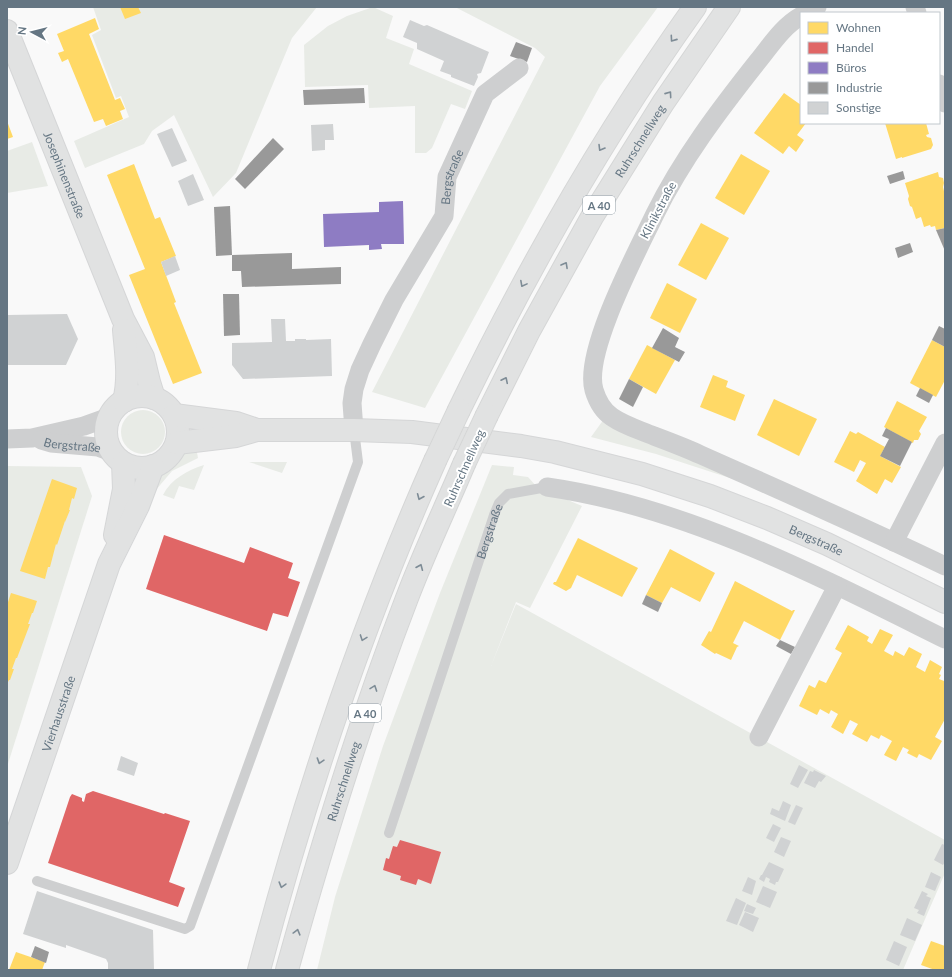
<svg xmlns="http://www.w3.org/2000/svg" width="952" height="977" viewBox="0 0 952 977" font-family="Lato,sans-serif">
  <rect width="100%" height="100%" fill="#f9f9f9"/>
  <!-- green -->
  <g fill="#e8ebe6">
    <polygon points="93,7 317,7 292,38 236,173 213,197 174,115 152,131 144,144 85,168 74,141 129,117 121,96 116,98 92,35 101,30"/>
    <polygon points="373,7 393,16 386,38 414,49 409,64 472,91 465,109 451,104 432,148 426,153 415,153 415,106 369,108 368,85 305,87 304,45 328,26 347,16"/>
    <polygon points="455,7 658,7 600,86 425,408 372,392 545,57 535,48"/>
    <polygon points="32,142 48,186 7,193 7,151"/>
    <circle cx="143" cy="432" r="22"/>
    <polygon points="604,419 739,481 656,454 591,437"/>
    <path d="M196,447L198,458L172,471L155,491L156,475C170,465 180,453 196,447Z"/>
    <polygon points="249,462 287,462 282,473"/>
    <path d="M204,465L194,490L179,486L174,499L163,495C171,479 188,470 204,465Z"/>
    <polygon points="492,465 514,467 513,475 528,477 537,487 582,506 530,608 516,602 491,666 516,604 945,840 945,873 903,970 317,970 335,897 383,746 440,593"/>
    <polygon points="7,466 81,467 92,496 7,767"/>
  </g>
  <!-- homes -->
  <g fill="#ffd966">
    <polygon points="120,7 138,7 141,13 125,19"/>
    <polygon points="95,18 99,29 89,34 115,100 120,98 125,109 120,111 123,119 106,126 103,119 94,122 68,59 62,62 58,53 64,51 57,34"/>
    <polygon points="784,93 801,105 801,123 806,123 797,135 804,140 796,152 789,146 783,154 754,133"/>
    <polygon points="7,121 13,137 7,139"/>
    <polygon points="885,123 926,123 929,134 926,135 927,137 931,138 933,145 931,149 902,158 902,157 896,159"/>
    <polygon points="741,154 770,171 744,215 715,198"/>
    <polygon points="134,164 155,219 160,217 176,256 161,262 176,302 174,303 202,373 173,384 129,275 145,269 107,175"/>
    <polygon points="938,172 939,177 943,178 944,183 943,187 945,195 945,228 936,230 935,226 931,227 930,225 924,227 921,217 916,219 912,207 910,206 908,199 909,196 905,183"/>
    <polygon points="701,223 729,238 706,280 678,265"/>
    <polygon points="667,283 697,299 680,333 650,318"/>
    <polygon points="932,340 945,347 945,380 936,397 910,383"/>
    <polygon points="647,345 675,360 656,394 629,379"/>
    <polygon points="713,375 728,381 726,387 745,395 735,421 700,407"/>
    <polygon points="774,399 817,419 799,456 757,435"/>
    <polygon points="897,401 927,417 919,431 921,434 918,440 914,440 913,443 884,427"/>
    <polygon points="850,431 856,434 858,432 885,447 880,456 901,467 892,483 885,479 877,494 856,481 866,463 860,460 854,472 834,462"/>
    <polygon points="52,479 77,488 74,499 72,498 69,510 70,510 65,522 65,521 57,545 56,544 50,567 48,567 45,579 20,571"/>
    <polygon points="578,538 638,568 622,597 577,575 571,588 566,591 553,584 554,582 556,582"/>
    <polygon points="670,549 715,573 700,602 671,587 662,603 646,595"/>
    <polygon points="735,581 792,611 793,610 795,610 780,640 744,621 733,643 739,646 737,647 731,660 716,653 715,654 701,645 709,631 711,632"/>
    <polygon points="11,593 37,601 33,613 32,613 28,624 30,624 17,658 16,658 12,669 14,669 10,680 9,680 7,684 7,605"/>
    <polygon points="848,625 869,637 867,641 872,644 880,629 893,635 884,651 893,656 895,651 904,656 909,647 922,654 916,667 925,672 930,660 942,667 939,674 941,675 939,679 944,681 945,678 945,719 935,737 942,741 931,760 919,754 917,758 907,753 909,750 903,747 896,761 884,755 892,741 881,735 879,739 871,735 867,742 852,734 858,724 850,720 843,734 831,727 838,714 831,710 829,714 820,709 817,715 799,706 809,685 815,688 819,680 826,683 842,653 835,649"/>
    <polygon points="931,941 945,946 945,970 935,970 921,965"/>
    <polygon points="16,952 45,962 42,970 9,970"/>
  </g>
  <!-- shops -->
  <g fill="#e06666">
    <polygon points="164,535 244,563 250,547 293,563 288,578 300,582 288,617 273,613 267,631 146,589"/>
    <polygon points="93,791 164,814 165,813 190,821 169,882 185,888 178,907 48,863 70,797 72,794 82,798 82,801 84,802 86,794"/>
    <polygon points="400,840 441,852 431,884 418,879 416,885 400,880 401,876 383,870 386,858 389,859 393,846 397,847"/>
  </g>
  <!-- offices -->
  <polygon fill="#8e7cc3" points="403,201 404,244 381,244 382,249 369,250 369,245 324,247 323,214 379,212 379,202"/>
  <!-- industry -->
  <g fill="#999">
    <polygon points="516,42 532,48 527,62 510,56"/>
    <polygon points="364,88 365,103 304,105 303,90"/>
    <polygon points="273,138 284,149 245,189 235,179"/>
    <polygon points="903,171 905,179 890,184 887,176"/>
    <polygon points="230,206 232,255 216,256 214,207"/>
    <polygon points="945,228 945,251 936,230"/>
    <polygon points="910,243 913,252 898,258 895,248"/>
    <polygon points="292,253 292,269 341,267 341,284 242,287 241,271 232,271 232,255"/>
    <polygon points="223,294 239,294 240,335 224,336"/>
    <polygon points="939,326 945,329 945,347 932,340"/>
    <polygon points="663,328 679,338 675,347 685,352 679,362 652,348"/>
    <polygon points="629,379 643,387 633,407 619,399"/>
    <polygon points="920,388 933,395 929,403 916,396"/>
    <polygon points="886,428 912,442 900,466 880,456 889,439 882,436"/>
    <polygon points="646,595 662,603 658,612 642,604"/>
    <polygon points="780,640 795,647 791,654 776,646"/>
    <polygon points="35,946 49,952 46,963 31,957"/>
  </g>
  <!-- building -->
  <g fill="#d0d2d3">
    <polygon points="410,20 424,26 427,25 489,52 481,73 477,74 478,77 474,86 451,77 451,75 440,71 444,61 417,49 417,43 403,37"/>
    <polygon points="333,124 334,140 325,140 325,150 312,151 311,125"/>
    <polygon points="172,128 187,161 172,167 157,134"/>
    <polygon points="193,174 204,200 188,206 178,181"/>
    <polygon points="175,256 180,270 166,276 161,262"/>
    <polygon points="67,314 78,339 66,365 7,365 7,315"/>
    <polygon points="271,319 285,319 286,341 295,341 295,339 306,339 306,340 331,339 332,376 243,379 232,365 232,343 272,342"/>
    <polygon points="121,756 138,763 134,776 117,770"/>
    <polygon points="799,765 808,770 798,788 790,784"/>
    <polygon points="814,770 826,776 821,782 819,781 815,788 804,783 810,771 813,772"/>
    <polygon points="783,801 791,805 785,821 770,814 772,808 779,811"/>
    <polygon points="796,805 803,808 795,825 788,822"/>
    <polygon points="773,824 781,828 774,842 766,838"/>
    <polygon points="781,837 791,841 784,857 774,852"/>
    <polygon points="942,844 945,845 945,862 943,865 934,860"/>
    <polygon points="769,862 784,869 778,882 776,882 775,885 769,882 770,879 766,877 764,882 759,879 761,875 762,875"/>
    <polygon points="931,872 941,877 935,891 925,887"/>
    <polygon points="748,877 756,881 752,895 742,891"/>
    <polygon points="763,886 777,892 770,908 756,902"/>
    <polygon points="37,891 153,930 154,970 108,970 108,963 106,959 66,945 66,948 23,934"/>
    <polygon points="922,891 928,894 926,896 931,898 924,916 917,913 919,910 914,908"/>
    <polygon points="736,898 746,903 737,925 726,921"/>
    <polygon points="747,904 756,908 753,914 744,911"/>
    <polygon points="745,912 759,918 753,932 739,925"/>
    <polygon points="907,918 922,925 915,941 900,935"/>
    <polygon points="894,941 907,947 899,966 886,960"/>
  </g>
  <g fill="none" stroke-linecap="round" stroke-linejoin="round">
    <!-- secondary casing -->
    <g stroke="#d5d6d7" stroke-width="24">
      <g id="secondary">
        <path id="s4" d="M7,31L123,319L143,357L149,382L154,398"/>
        <circle cx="142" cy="432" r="36"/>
        <path d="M124,401C130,377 126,354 124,330"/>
        <polyline points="174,415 236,423 254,429"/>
        <path id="s5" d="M177,443L236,436L257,430H354L412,432L521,446L555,452L642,474L710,496L767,518L827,544L945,602"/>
        <polyline points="115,535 124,489 123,463"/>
        <path id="s6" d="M7,863L109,564L138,506L153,466"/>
      </g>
    </g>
    <!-- highway casing -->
    <g stroke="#d5d6d6" stroke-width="24">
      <g id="highway">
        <path d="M459,410C527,270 604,134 695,7"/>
        <path id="s7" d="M487,415L529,331L592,217L663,103L729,7"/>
        <path d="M259,970C305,796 362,625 435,461"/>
        <path id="s8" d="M287,970C322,844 360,720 407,598C424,553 445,509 464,464"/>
      </g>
    </g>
    <!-- lane -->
    <g stroke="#cecfd0" stroke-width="10">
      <path id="s1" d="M389,833L494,515L499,503L508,494L547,487"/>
      <polyline points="37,881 185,929 190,926 358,462 354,430"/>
    </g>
    <!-- street -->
    <g stroke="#cecfd0" stroke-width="19">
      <polyline points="915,7 917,13"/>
      <polyline points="806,13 817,7"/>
      <path d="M801,16C783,26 771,45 758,61C720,109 682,159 655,214C638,250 583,352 594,390C597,400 603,411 612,417C625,426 640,430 654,436C670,442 686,448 701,455C782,491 864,527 945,566"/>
      <polyline points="939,84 945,103"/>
      <path id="s2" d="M354,430L352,403L354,389L360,370L372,344L394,300L444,216L447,177L485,94L519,68"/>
      <polyline points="7,439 32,438 84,426 109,417"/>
      <path id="s3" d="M41,440L51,443L98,447L112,452"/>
      <path d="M547,487C687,507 820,577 945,639"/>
      <polyline points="894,542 945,443"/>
      <polyline points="759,737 837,586"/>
    </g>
    <!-- secondary -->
    <use href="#secondary" stroke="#e1e2e2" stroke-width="22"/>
    <!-- highway -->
    <use href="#highway" stroke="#e1e2e2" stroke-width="22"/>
    <!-- highway-bridge casing -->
    <g stroke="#d5d6d6" stroke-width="24" stroke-linecap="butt">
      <g id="highway-bridge">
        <polyline points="435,461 459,410"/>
        <polyline points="464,464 487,415"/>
      </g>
    </g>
    <!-- highway-bridge -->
    <use href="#highway-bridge" stroke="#e1e2e2" stroke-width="22"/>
  </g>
  <!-- one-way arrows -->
  <defs><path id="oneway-chevron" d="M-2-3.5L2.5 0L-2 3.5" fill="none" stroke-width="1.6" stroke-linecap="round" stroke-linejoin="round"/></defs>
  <g stroke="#7e8c96">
    <use href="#oneway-chevron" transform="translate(673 39) rotate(125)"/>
    <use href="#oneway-chevron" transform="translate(669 94) rotate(-55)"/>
    <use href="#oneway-chevron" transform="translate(601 148) rotate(121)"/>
    <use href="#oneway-chevron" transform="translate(565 265) rotate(-61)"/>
    <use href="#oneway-chevron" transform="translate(523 284) rotate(118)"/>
    <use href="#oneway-chevron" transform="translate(505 380) rotate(-64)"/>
    <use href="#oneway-chevron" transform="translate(420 497) rotate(113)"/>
    <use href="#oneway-chevron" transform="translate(420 567) rotate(-67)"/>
    <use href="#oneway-chevron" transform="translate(363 638) rotate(110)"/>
    <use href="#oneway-chevron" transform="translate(374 688) rotate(-70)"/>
    <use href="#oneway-chevron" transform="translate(320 761) rotate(108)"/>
    <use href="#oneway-chevron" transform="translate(282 885) rotate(106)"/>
    <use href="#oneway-chevron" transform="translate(297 932) rotate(-75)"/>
  </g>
  <g text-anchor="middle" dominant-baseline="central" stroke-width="4" stroke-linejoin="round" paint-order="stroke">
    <!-- shield labels -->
    <g fill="#fff" stroke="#939fa8" stroke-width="1">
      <rect x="583" y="196" width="32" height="18" rx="3"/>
      <rect x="349" y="704" width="32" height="18" rx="3"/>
    </g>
    <g font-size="11" font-weight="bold" fill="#657683">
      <text x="599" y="205">A 40</text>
      <text x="365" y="713">A 40</text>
    </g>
    <!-- street labels -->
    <g font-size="12" fill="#657683" stroke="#fff">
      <text stroke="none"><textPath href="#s7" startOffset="314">Ruhrschnellweg</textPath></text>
      <text stroke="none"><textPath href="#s4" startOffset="155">Josephinenstraße</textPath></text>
      <text stroke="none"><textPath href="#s2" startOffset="277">Bergstraße</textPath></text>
      <text transform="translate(658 210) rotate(-62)">Klinikstraße</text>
      <text stroke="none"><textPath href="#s3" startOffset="32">Bergstraße</textPath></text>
      <text transform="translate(464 468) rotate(-66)">Ruhrschnellweg</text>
      <text stroke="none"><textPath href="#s1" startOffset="318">Bergstraße</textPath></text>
      <text stroke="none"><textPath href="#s5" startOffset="657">Bergstraße</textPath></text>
      <text stroke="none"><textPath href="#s6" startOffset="158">Vierhausstraße</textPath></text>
      <text stroke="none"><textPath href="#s8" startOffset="197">Ruhrschnellweg</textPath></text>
    </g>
  </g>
  <!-- border -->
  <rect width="952" height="977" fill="none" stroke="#657683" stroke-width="16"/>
  <!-- legend -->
  <rect x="800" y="12" width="140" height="112" fill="#ffffff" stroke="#c1c8cd"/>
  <rect x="808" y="22" width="20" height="12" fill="#ffd966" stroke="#c1c8cd"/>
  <text x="836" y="32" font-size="12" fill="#657683">Wohnen</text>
  <rect x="808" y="42" width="20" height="12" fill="#e06666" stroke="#c1c8cd"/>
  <text x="836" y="52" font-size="12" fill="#657683">Handel</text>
  <rect x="808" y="62" width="20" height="12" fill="#8e7cc3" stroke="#c1c8cd"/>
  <text x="836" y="72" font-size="12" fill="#657683">Büros</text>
  <rect x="808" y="82" width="20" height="12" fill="#999999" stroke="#c1c8cd"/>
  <text x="836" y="92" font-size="12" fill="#657683">Industrie</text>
  <rect x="808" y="102" width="20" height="12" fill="#d0d2d3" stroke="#c1c8cd"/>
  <text x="836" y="112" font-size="12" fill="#657683">Sonstige</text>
  <!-- north arrow -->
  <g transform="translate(32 32) rotate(277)" stroke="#ffffff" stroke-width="3" paint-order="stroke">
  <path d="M0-3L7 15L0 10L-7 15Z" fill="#657683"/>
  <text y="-6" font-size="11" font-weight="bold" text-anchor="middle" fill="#657683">N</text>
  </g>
</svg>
